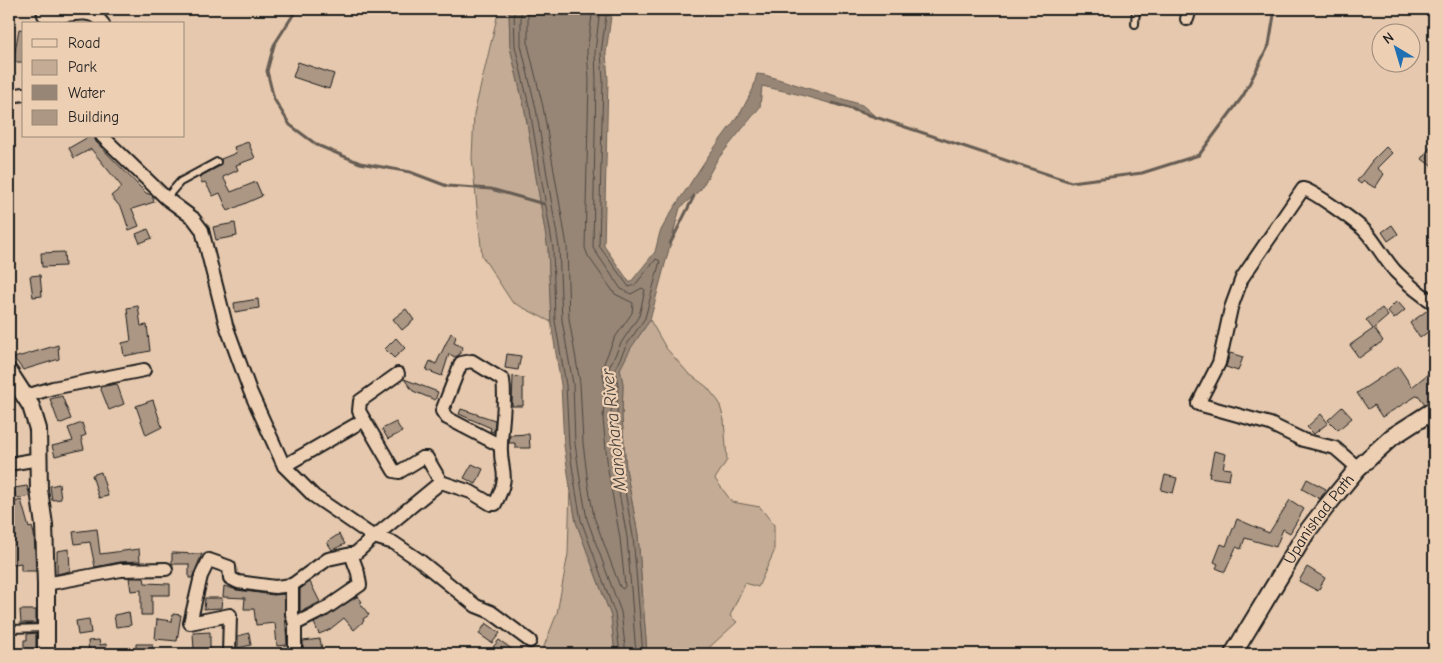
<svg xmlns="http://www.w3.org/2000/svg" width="1443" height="663" viewBox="0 0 1443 663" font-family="'Comic Neue',sans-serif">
  <rect width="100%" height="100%" fill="#e5c8ad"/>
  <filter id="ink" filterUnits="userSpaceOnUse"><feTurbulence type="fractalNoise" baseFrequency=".02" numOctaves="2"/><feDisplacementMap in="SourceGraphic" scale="10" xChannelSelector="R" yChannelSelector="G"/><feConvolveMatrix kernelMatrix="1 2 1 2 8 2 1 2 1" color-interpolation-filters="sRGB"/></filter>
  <g filter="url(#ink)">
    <!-- green -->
    <g fill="#c3ab95" stroke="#706458">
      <polygon points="499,9 509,9 510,47 525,111 548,249 551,322 512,302 482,256 472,158 474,114"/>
      <polygon points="650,320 666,348 688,373 707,387 719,402 724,420 727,460 715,479 732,502 760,507 774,525 774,552 758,587 745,583 730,616 737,622 702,654 696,652 693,654 647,654 638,535 626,469 622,418 623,384 620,369 630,348"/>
      <polygon points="570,487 576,522 611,616 615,654 541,654 557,613 568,554"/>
    </g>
    <!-- water -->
    <polygon fill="#978676" stroke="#665c52" points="509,9 612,9 606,53 608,80 604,246 630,283 655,252 660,232 670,214 709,155 741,112 753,89 757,74 765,75 862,105 875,116 797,94 762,86 760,107 717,160 701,189 680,208 650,320 631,348 620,369 623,384 622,418 626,469 638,535 647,654 615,654 611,616 576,522 570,487 564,445 561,385 551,322 548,249 525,111 510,47"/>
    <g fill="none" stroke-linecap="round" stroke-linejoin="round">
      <!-- shore -->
      <g stroke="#4d4640" stroke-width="1">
        <polyline points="514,9 515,46 530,110 553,248 555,321 566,385 569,445 575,486 581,520 615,614 620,654"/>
        <polyline points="521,9 521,45 536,109 559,247 562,320 573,384 575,444 581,485 587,519 621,612 626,654"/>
        <polyline points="528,9 528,45 543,107 567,246 569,319 580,383 583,443 588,484 594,517 620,587 623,589 625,586 620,538 608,470 603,419 605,386 602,368 614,339 632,313 633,303 615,294 588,256 585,248 589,80 587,51 593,9"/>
        <polyline points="600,9 595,52 596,80 593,248 621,289 631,294 642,288 645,290 639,316 621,343 609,368 612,385 611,419 615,470 627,537 636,654"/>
        <polyline points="607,9 601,53 603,80 599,246 629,287 635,285 656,259 660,261 645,318 626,346 615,369 618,385 617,419 621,469 633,536 643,654"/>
      </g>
      <!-- stream -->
      <g stroke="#665c52" stroke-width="3">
        <polyline points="295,9 295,12 274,45 267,71 274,99 290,125 317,145 360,163 410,172 447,186 491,189 544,204"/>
        <polyline points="833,103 1071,182 1142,173 1199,155 1243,96 1269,45 1275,9"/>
        <polyline points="670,244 694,196"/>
      </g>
    </g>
    <!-- building -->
    <g fill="#ac9785" stroke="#1c1c1c">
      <polygon points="19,29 24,30 24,62 13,62"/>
      <polygon points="298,62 334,74 329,89 293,77"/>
      <polygon points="90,136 94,136 96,142 146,193 152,195 154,202 132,209 139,226 129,230 122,209 111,196 122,187 91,149 74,158 69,148"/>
      <polygon points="1434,141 1434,168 1422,159"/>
      <polygon points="248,142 255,158 236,165 238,170 223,177 231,192 256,182 262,196 228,211 220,193 213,196 205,182 202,183 199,177 220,166 221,159 236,153 234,147"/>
      <polygon points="1386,147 1392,153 1377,168 1384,174 1375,188 1364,181 1361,184 1357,181 1372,161"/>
      <polygon points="235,223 237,236 216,240 213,227"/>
      <polygon points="1392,225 1398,234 1388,241 1382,232"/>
      <polygon points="148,229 152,238 140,243 136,234"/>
      <polygon points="64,252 65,266 42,267 41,253"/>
      <polygon points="40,275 42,296 33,297 30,276"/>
      <polygon points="258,299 259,308 235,312 234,303"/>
      <polygon points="1397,301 1405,310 1394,319 1387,311"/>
      <polygon points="138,306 141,326 147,325 150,351 124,356 122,343 131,341 127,308"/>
      <polygon points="1382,308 1388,316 1374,328 1383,341 1359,358 1350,345 1373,329 1366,320"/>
      <polygon points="406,309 414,320 402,330 393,319"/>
      <polygon points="1429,309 1434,311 1434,327 1420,338 1410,323"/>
      <polygon points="451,333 456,336 454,343 463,347 459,355 455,357 449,354 442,376 426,370 430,361 436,364"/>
      <polygon points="396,338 405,348 394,358 385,349"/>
      <polygon points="58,345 59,359 23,370 14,358"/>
      <polygon points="1230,353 1243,357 1238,371 1226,367"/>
      <polygon points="507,354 521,356 518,370 505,368"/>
      <polygon points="1398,366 1412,387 1434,369 1434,398 1425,404 1418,395 1382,417 1374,405 1368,409 1357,393"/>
      <polygon points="513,376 523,378 523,406 512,406"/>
      <polygon points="404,379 438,392 435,400 413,391"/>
      <polygon points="117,384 124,404 109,410 100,387"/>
      <polygon points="62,396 71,419 59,424 50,399"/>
      <polygon points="153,400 162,427 146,435 136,406"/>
      <polygon points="1342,407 1352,418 1338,430 1328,420"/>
      <polygon points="461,409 495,420 494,432 490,431 491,428 459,414"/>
      <polygon points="1321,414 1328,423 1314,434 1307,427"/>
      <polygon points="396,422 402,432 388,439 382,429"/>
      <polygon points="82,423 86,435 81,437 84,449 55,456 52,446 73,441 68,428"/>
      <polygon points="529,434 530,448 515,448 515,443 509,443 510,435"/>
      <polygon points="1214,451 1226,454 1223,468 1231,469 1229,480 1209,477"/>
      <polygon points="472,464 483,469 476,484 464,478"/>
      <polygon points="101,472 108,496 99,498 92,475"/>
      <polygon points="1165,475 1177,478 1173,493 1161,490"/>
      <polygon points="1307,479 1326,489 1320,499 1302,489"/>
      <polygon points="59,484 61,499 52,500 50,486"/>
      <polygon points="27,486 30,496 16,499 14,488"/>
      <polygon points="21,500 29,528 32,527 34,534 36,571 21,571 21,563 9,565 9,504"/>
      <polygon points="1290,500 1304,509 1290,533 1283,529 1276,547 1245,538 1241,549 1236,547 1225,572 1216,568 1218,564 1214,562 1221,544 1226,546 1237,519 1269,533"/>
      <polygon points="97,529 100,554 139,549 140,561 120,562 95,567 90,542 75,544 73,532"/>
      <polygon points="339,534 345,544 332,550 327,542"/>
      <polygon points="69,549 70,571 57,574 57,551"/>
      <polygon points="172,553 202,554 192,578 189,578 189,564 172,564"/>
      <polygon points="1307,567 1325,578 1318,591 1299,581"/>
      <polygon points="129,578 144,578 145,583 170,584 170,595 152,595 152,615 141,615 141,590 131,591"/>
      <polygon points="310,582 320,602 300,612 300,589"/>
      <polygon points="224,586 237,590 274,595 284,594 287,645 277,646 275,623 256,625 254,609 244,609 245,598 223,597"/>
      <polygon points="358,596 362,602 360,603 369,615 363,619 364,621 354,630 344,618 329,630 319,634 314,623"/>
      <polygon points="205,598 222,598 221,608 204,609"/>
      <polygon points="20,610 36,610 36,623 21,623"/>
      <polygon points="129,612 131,625 116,627 114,615"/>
      <polygon points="173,614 181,615 177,641 155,639 157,619 172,621"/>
      <polygon points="89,619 91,633 78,635 76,621"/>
      <polygon points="486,623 500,633 492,643 479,634"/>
      <polygon points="210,632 210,654 197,654 197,650 194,650 193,633"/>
      <polygon points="36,633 36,654 24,654 24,640 27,640 27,634"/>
      <polygon points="249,633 251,645 238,648 238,636"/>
      <polygon points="320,639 322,649 303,653 303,641"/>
      <polygon points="99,640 100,645 106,644 107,654 89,654 88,641"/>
      <polygon points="499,640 519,654 504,654 493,647"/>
      <polygon points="136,644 152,644 153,654 136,654"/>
    </g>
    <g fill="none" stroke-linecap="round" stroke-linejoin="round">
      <!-- lane casing -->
      <g stroke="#1c1c1c" stroke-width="10">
        <g id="lane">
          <polyline points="1135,24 1136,9"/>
          <polyline points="166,198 180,182 217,162"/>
          <polyline points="9,622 10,629 44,628"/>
        </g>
      </g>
      <!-- street casing -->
      <g stroke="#1c1c1c" stroke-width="16">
        <g id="street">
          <path d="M43,9L44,15L50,18C68,16 92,6 103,24"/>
          <polyline points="1187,19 1190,9"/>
          <polyline points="9,96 24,94"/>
          <path d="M102,136L166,198L193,218L202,230L226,325L250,391L284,466L314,496L374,537L441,482L471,492L491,504H495C512,471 499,473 501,443C502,422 506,402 503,380L472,361L461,363L442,411L447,418L501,446"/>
          <polyline points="398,374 360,401 359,411 394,471 399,472 422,458 427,458 441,482"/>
          <polyline points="26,396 53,388 144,370"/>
          <polyline points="9,464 39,459"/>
          <polyline points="284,466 364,420"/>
          <path d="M1358,468L1335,448L1303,440L1270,424L1198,404L1219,363L1231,308L1242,278L1303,189C1312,190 1359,224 1366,232C1377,244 1384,259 1396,272C1408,284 1420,294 1434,303"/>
          <polyline points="46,584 121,570 166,569"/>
          <polyline points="292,585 292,614 295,624 325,609 360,585 358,573 351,554"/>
          <polyline points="229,654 230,615 190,623 201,576 209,560 229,567 230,578 238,582 275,587 292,585 328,559 356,553 374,537 394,543 419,560 476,606 491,612 530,641"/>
          <polyline points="295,654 295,624"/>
        </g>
      </g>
      <!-- secondary casing -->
      <g stroke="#1c1c1c" stroke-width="20">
        <g id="secondary">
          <polyline points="9,372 31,406 38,429 39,490 44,525 46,584 46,654"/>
          <path id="s1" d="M1233,654L1306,533L1326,507L1358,468L1392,437L1434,410"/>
        </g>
      </g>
      <!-- path -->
      <polyline stroke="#1c1c1c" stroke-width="2" stroke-dasharray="5 4" stroke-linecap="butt" points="1251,650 1259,654"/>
      <!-- lane -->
      <use href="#lane" stroke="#edcfb3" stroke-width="6"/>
      <!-- street -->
      <use href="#street" stroke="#edcfb3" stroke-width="12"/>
      <!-- secondary -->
      <use href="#secondary" stroke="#edcfb3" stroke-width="16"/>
    </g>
  </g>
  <g text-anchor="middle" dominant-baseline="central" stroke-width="4.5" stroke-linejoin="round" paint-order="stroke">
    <!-- street labels -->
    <g font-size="16" fill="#1c1c1c" stroke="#edcfb3">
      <text stroke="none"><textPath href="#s1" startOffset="160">Upanishad Path</textPath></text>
    </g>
    <!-- water labels -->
    <g font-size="18" font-style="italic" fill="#47413c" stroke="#edcfb3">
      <text transform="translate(614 430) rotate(-96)">Manohara River</text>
    </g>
  </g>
  <!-- margin -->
  <rect width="1443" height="663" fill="none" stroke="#edcfb3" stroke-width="30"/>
  <rect x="15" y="15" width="1413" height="633" fill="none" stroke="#1c1c1c" stroke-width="2" filter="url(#ink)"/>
  <!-- legend -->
  <rect x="22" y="22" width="162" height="115" fill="#edcfb3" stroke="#998777"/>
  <rect x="32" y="39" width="25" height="8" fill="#edcfb3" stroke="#998777"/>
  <text x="68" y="48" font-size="15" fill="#1c1c1c">Road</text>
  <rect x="32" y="60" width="25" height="15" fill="#c3ab95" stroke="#998777"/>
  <text x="68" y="72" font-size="15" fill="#1c1c1c">Park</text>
  <rect x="32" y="85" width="25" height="15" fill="#978676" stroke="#998777"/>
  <text x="68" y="98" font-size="15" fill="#1c1c1c">Water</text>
  <rect x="32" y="110" width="25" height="15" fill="#ac9785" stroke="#998777"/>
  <text x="68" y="122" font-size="15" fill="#1c1c1c">Building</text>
  <!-- north arrow -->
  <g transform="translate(1396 48) rotate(322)"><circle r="24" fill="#edcfb3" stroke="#998777"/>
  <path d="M0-4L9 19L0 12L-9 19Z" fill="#1f6fb2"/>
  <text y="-8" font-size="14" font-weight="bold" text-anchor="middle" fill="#1c1c1c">N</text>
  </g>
</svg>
